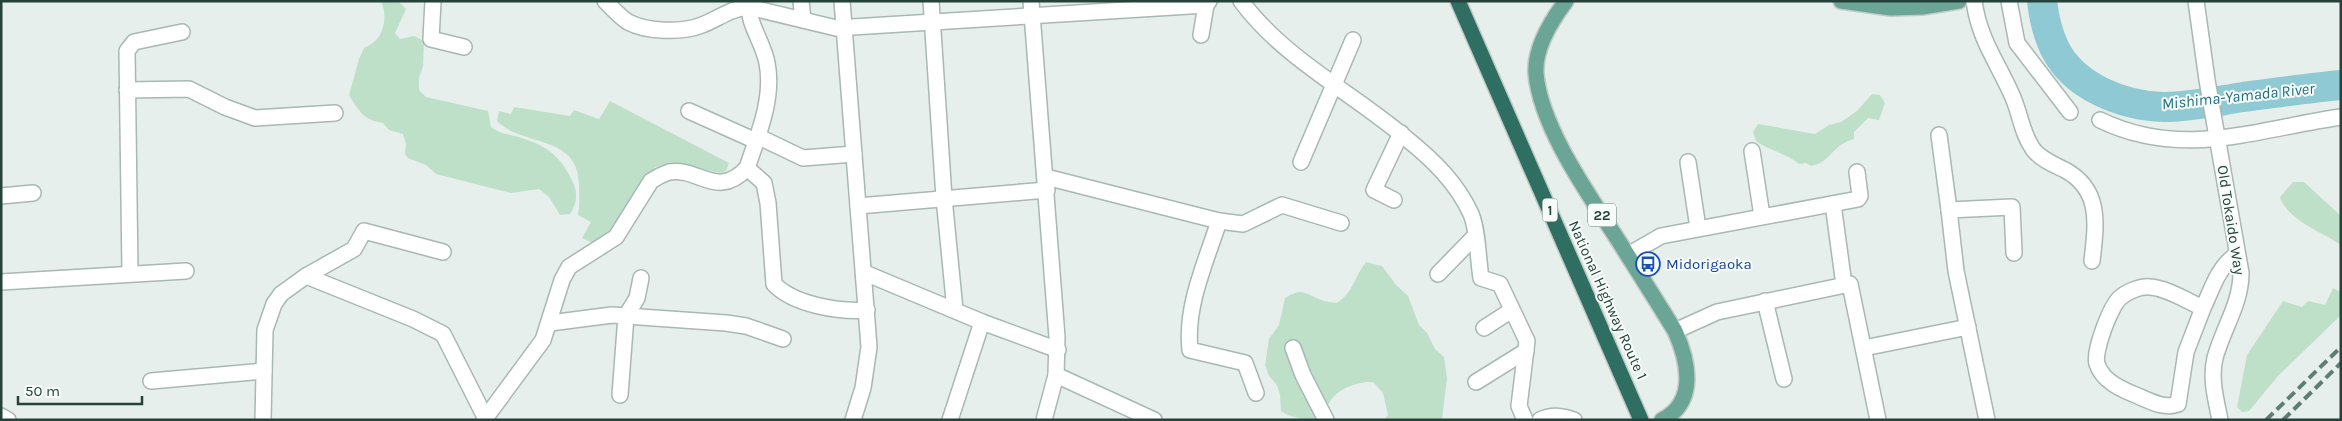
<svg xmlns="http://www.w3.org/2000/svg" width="2342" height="421" viewBox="0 0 2342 421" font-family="Karla,sans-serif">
  <rect width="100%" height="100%" fill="#e6efeb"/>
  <!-- green -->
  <g fill="#bfe0c8">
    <path d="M381,1H398L406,9L395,33L400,39L414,36L424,41L423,66L419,78V90L426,97L488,111L491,127C500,134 508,134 519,137C547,146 560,155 573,182C578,194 577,204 570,214L560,215L549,197L539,189L511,193L436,174L426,165L408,158L405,154L406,144L403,134L389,130L383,123C363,120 359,111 349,95L359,59L364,48C383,42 389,18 381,1Z"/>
    <path d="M1872,94L1880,95L1885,103L1879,120L1868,118L1854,132V139C1831,145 1832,162 1811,166L1806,163L1799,164C1786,153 1770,151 1756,141L1753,132L1758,124L1815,134L1829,125L1841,122L1857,111Z"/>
    <path d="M610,101L729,163L726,171L720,173L674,164L655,167L643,181L612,230L593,243L582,238L591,222L578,215C580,205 579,195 579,184C578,134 523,147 497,121L499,111L511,114L514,107L570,116L574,110L599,119Z"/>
    <path d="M2293,182H2304L2341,216V245C2322,232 2287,220 2280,197Z"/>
    <path d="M1366,262L1382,266L1396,285L1408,296L1419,325L1427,333L1435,349L1444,357L1447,378L1442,420H1384L1388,415L1383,393L1373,382C1359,381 1339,388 1331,400C1327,405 1325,413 1321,417C1309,421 1290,418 1281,411L1280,395L1277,385L1269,376L1265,365L1269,339L1279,325L1285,298C1303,287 1304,293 1321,300C1326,302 1332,302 1337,303C1354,291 1353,279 1366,262Z"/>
    <polygon points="2333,288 2341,292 2341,313 2338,318 2278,376 2249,411 2242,412 2237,407 2247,355 2283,301 2302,307 2308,301 2325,305"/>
  </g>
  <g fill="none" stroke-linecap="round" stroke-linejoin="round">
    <!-- river -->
    <path stroke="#8ec9d4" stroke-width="30" d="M2042,1C2044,18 2047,33 2055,49C2074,87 2123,106 2164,107C2190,107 2217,101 2243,97C2275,93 2308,88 2341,85"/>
    <!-- minor casing -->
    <g stroke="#a8b8b2" stroke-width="18">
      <g id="minor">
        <polyline points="433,1 431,39 464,47"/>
        <path d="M605,1C612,8 620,17 628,22C647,32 682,33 702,25C718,19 731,8 749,7L836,28L1206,5"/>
        <polyline points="801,1 803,20"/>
        <polyline points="842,1 869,347 863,388 853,420"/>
        <polyline points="931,1 944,198 955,310"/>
        <polyline points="1031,1 1057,337 1056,375 1044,420"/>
        <path d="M1241,1C1284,59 1353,93 1407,139C1433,160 1457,183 1471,214C1478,230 1478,260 1481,278L1500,284L1527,341L1519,406L1525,420"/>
        <path d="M1974,1C1979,38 1996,60 2011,93C2020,111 2021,132 2033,149C2040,159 2055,165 2065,170C2102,190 2096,225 2092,261"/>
        <polyline points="2009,1 2017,43 2070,112"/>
        <path d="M2196,1L2207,80L2241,273C2241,304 2223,328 2215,358C2210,378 2216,400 2220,420"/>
        <polyline points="1201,35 1206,5 1209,1"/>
        <polyline points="127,90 189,89 225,107 255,118 335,113"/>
        <polyline points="689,111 756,141"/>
        <path d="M2100,120C2183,160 2256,129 2341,117"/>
        <polyline points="1939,135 1949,210"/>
        <polyline points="757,136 803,158 854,154"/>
        <polyline points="1752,151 1762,216"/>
        <polyline points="1301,162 1353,40"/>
        <polyline points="1688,162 1698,228"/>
        <path d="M747,168L764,183L768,203L774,284C794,305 839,312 867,310"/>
        <polyline points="1046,177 1219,221 1243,224 1282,205 1341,223"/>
        <polyline points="1,196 33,193"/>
        <polyline points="1394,200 1374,190 1401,133"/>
        <polyline points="1833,204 1844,285"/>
        <polyline points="858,206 1047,190"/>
        <path d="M1219,221C1206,262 1185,306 1190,350L1245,363L1256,393"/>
        <polyline points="1628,255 1661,236 1858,199 1860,196 1857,172"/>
        <polyline points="130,273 127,51 134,42 182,32"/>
        <polyline points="865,273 982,322 1058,350"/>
        <polyline points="1438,274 1475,236"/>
        <polyline points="306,276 413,319 443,334 485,417"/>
        <polyline points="1,282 186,271"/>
        <polyline points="1765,301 1784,379"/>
        <path d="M2203,308L2186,352L2178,404C2164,409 2152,402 2138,396C2123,390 2103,382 2097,364C2093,352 2111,304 2121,297C2128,291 2141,286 2150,287C2167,288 2187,301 2203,308C2212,289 2218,267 2236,255"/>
        <polyline points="550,323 612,315 726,323 746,326 783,339"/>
        <polyline points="1484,328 1512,310"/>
        <polyline points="1675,331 1717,312 1850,284 1878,420"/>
        <polyline points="1293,348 1303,375 1326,420"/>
        <polyline points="1864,348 1968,327"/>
        <polyline points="1056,375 1154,420"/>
        <polyline points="151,381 264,371"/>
        <polyline points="1476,382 1526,351"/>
        <polyline points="620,395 626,316 637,298 641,278"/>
        <polyline points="1,416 8,420"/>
        <polyline points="263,420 265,330 274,304 281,294 306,276 354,249 364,231 443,252"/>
        <path d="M484,420L543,340L562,280L569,267L616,237L651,181C657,177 663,174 669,172C699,167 717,200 747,168C758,135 774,98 767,63C763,41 747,24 749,1"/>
        <polyline points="950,420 982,322"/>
        <path d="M1540,420C1552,414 1562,416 1574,420"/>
        <polyline points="1987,420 1956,271 1949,210 2012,207 2014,253"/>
      </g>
    </g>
    <!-- major casing -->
    <g stroke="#c2cac8" stroke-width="18">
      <g id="major">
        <path d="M1566,1C1551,21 1534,48 1536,74C1541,128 1589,195 1618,240C1637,270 1656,300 1675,331C1688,360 1698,402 1662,420"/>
        <polyline points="1841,1 1891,8 1922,7 1959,1"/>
      </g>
    </g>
    <!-- highway casing -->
    <g stroke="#c2cac8" stroke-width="18">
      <polyline id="highway" points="1458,1 1641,420"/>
    </g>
    <!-- minor -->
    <use href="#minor" stroke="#fff" stroke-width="15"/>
    <!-- major -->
    <use href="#major" stroke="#6aa596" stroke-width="15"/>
    <!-- highway -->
    <use href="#highway" stroke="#2f6f62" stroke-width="15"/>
    <!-- rail -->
    <g stroke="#5f7d75" stroke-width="4" stroke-dasharray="10 5" stroke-linecap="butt">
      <polyline points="2266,420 2341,347"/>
      <polyline points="2283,420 2341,363"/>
    </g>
  </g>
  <!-- icons -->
  <defs>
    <g id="bus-ring" transform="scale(1.25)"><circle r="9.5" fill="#f7fbf9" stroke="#1a4fb4" stroke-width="1.5"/><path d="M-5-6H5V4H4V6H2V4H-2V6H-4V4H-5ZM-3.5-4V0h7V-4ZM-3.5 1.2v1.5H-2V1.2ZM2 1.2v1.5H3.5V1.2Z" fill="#1a4fb4"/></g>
  </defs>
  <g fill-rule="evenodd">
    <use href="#bus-ring" x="1648" y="264"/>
  </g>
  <g text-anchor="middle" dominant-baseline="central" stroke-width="4" stroke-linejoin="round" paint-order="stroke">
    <!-- shield labels -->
    <g fill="#f7fbf9" stroke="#637a73" stroke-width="1">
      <rect x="1542.5" y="198.5" width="15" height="23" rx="4"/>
      <rect x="1588" y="203.5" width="28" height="23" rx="4"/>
    </g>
    <g font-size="14" font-weight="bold" fill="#24423a">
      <text x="1550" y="210">1</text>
      <text x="1602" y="215">22</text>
    </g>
    <!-- street labels -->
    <g font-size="15" fill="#24423a" stroke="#f7fbf9">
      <text transform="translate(2231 220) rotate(81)">Old Tokaido Way</text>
      <text transform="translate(1608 300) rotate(66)">National Highway Route 1</text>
    </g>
    <!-- transit labels -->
    <g font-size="15" fill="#164399" stroke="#f7fbf9" text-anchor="start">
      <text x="1666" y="264">Midorigaoka</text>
    </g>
    <!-- water labels -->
    <g font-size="16" font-style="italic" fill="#1c6f80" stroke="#f7fbf9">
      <text transform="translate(2238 96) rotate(-6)">Mishima-Yamada River</text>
    </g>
  </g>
  <!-- border -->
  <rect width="2342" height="421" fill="none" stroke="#24423a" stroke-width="5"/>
  <!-- scale -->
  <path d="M18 396v8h124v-8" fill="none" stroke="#24423a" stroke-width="2.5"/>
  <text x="25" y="396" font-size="15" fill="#24423a" stroke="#f7fbf9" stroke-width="4" paint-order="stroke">50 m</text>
</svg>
